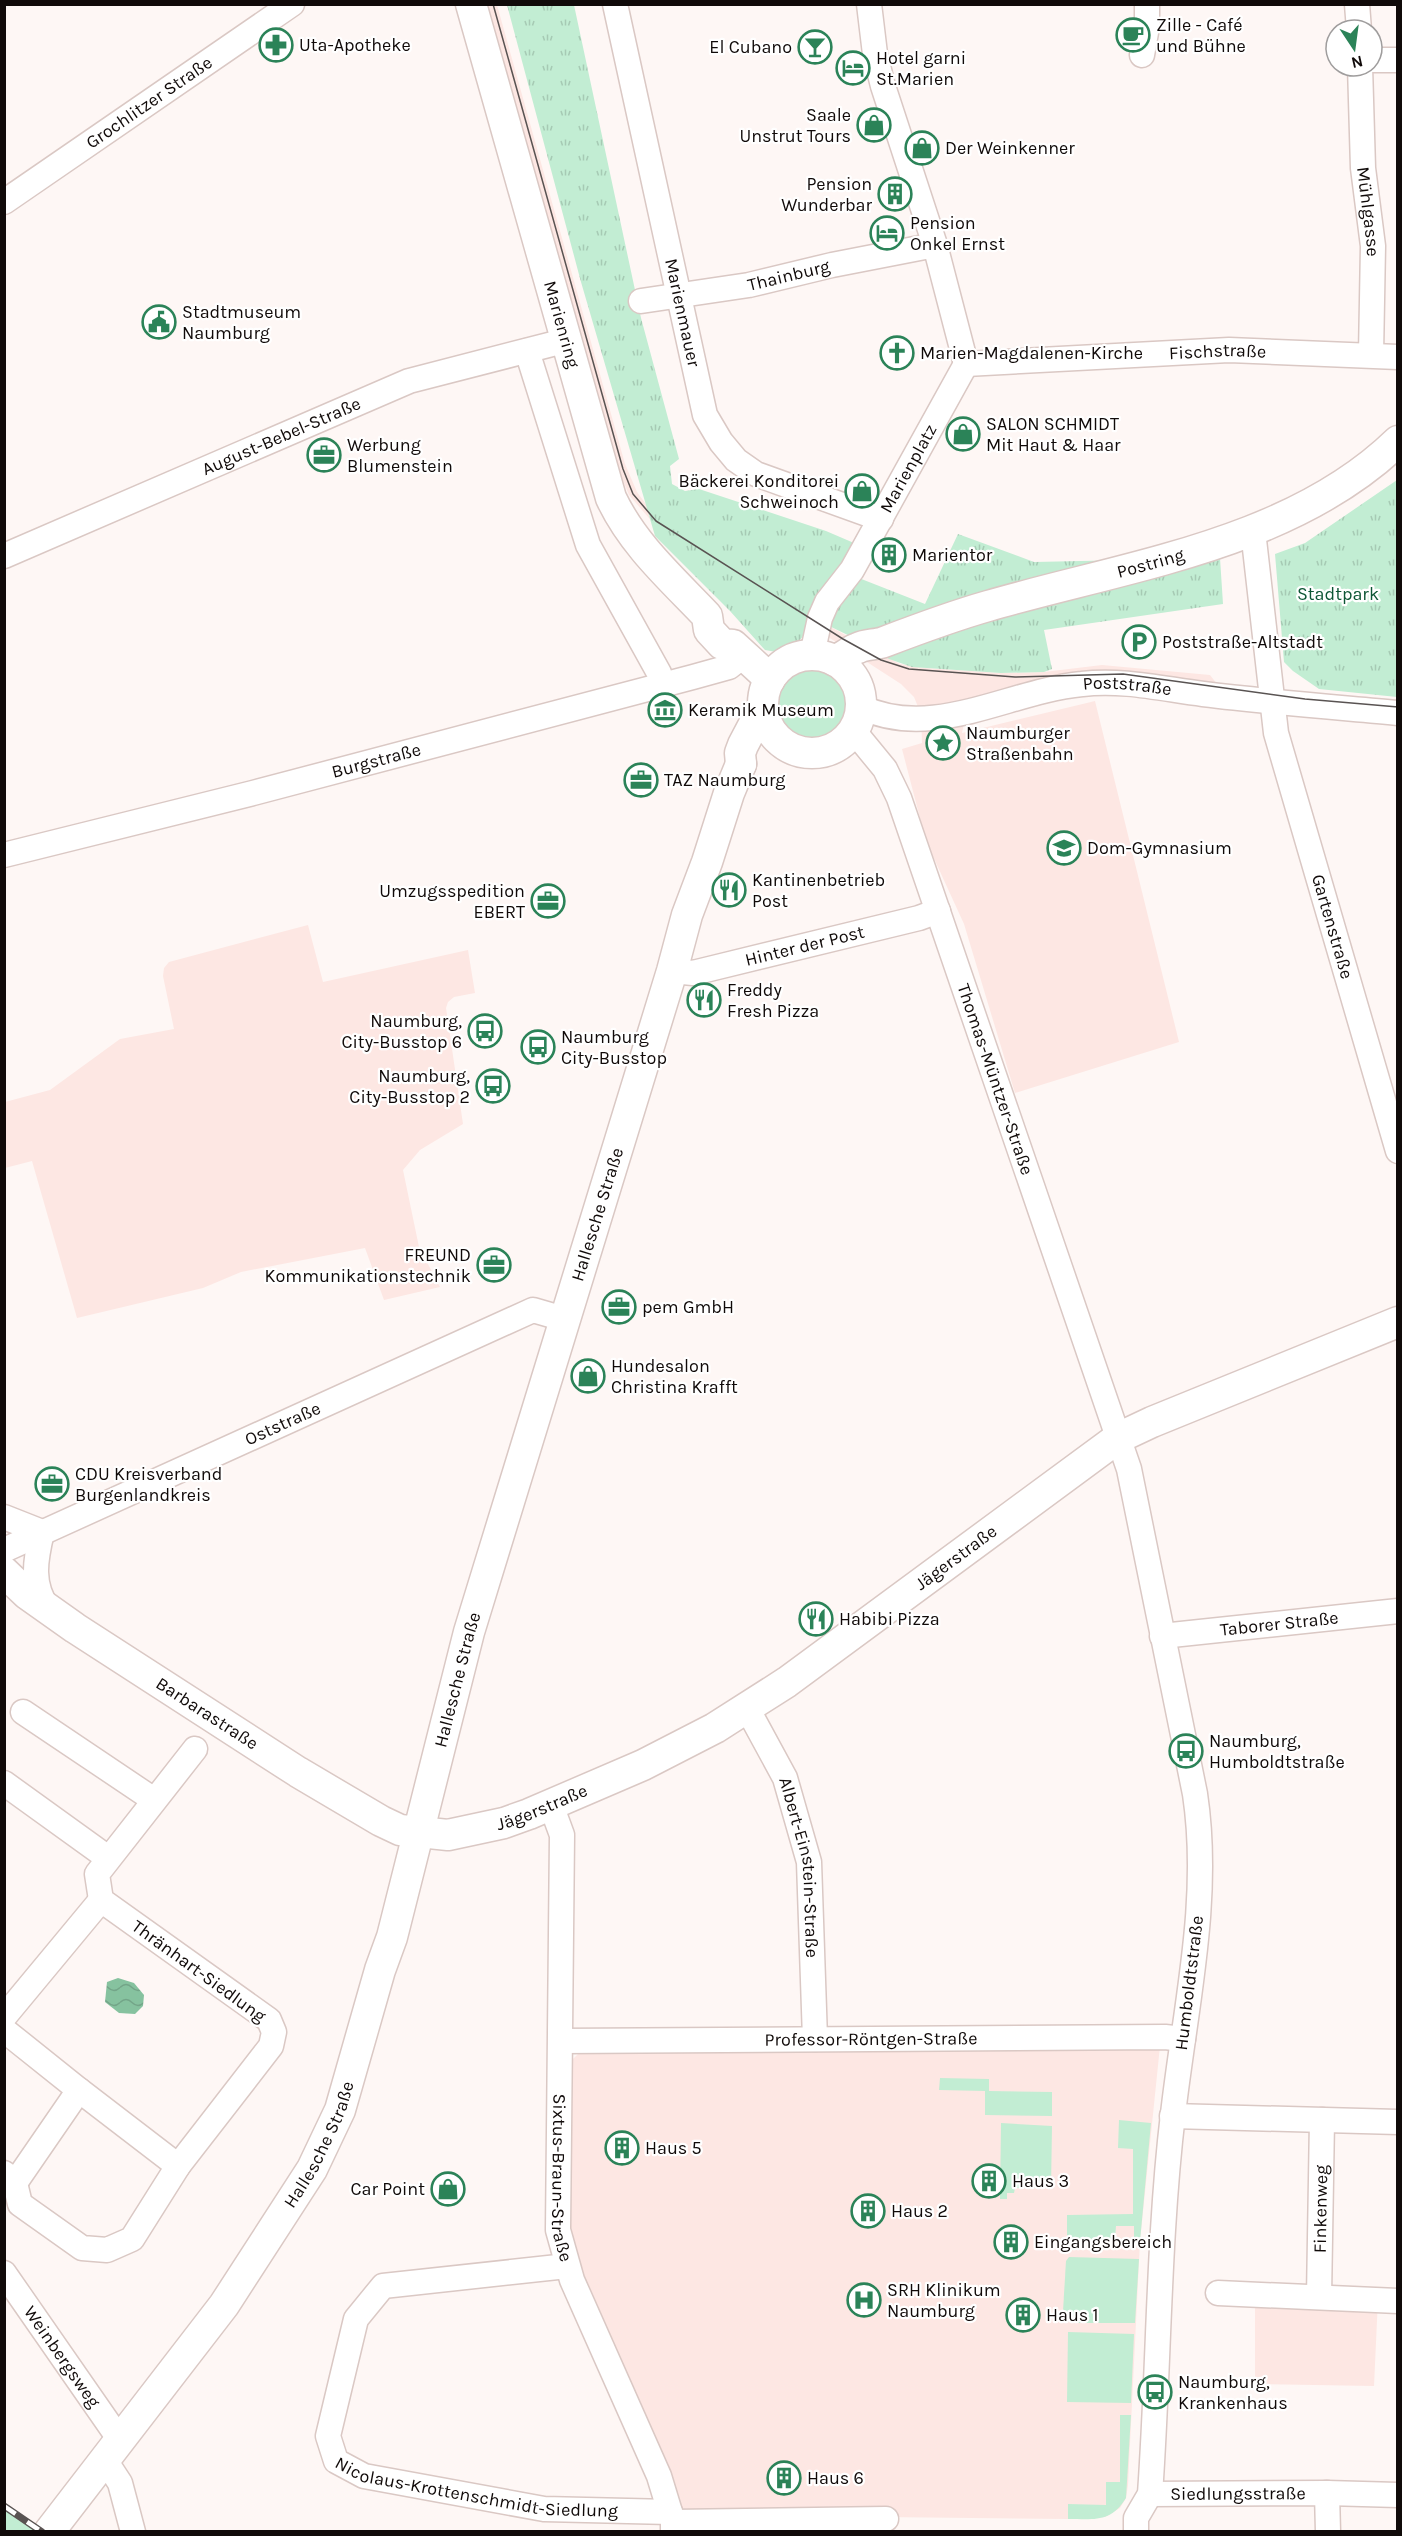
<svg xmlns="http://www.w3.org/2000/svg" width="1402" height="2536" viewBox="0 0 1402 2536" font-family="Karla,sans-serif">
  <defs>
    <pattern id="park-tufts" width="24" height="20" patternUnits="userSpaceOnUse" patternTransform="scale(1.5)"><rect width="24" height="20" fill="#c2edd3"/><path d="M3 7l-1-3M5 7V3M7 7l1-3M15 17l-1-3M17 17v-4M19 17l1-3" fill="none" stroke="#a6cab4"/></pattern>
    <pattern id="water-waves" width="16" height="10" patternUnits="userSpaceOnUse" patternTransform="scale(1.5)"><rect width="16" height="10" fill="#86c29f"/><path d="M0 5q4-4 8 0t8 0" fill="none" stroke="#73a588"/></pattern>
  </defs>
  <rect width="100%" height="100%" fill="#fef7f5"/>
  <!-- built -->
  <g fill="#fde7e3">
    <polygon points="488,5 497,5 625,464 637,492 648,507 823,623 900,664 925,668 1001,673 1044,672 1102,665 1210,675 1217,684 1141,680 964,723 962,733 1095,701 1179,1042 1015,1093 964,924 926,841 902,749 922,743 921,714 914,697 901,684 655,525 629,495 617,466"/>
    <polygon points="308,925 323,982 468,950 475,993 454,997 448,1002 446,1008 463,1124 420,1150 403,1170 419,1247 440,1287 384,1300 365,1248 241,1272 203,1288 77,1318 32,1161 5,1168 5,1102 50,1090 120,1039 174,1029 163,976 164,968 169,962"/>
    <polygon points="1160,2046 1140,2241 1128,2485 1126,2498 1120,2508 1105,2517 1068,2519 689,2515 677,2506 584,2276 567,2222 570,2062 578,2054 825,2049"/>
    <polygon points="1255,2295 1378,2299 1374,2386 1255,2384"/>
  </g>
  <!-- green -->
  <g fill="#c2edd3">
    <circle cx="812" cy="704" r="40"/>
    <polygon points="940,2078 989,2079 989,2091 1052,2092 1052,2116 985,2115 985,2091 939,2090"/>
    <polygon points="1119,2120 1151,2123 1140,2241 1134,2240 1134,2226 1116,2226 1115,2239 1067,2240 1067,2215 1133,2214 1133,2149 1118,2148"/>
    <polygon points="1001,2123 1052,2126 1051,2188 1015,2188 1014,2193 1007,2193 1007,2199 1000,2199"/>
    <polygon points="1069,2257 1139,2259 1135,2323 1072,2323 1063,2311 1066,2261"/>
    <polygon points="1068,2332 1134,2334 1131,2403 1067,2402"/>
    <path d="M1120,2415H1131L1126,2498C1111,2523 1094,2519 1068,2519V2504L1106,2505V2482H1120Z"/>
    <polygon points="5,2504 47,2531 5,2531"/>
  </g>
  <!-- park -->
  <g fill="url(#park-tufts)">
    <polygon points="507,5 574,5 641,318 679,459 670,466 672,484 685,491 699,489 826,531 854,543 841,571 925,604 958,534 1034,562 1220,558 1223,604 1044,630 1052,669 1044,672 1001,673 912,667 889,659 858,640 823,623 811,627 792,649 776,652 765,650 730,611 655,536 581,282"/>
    <polygon points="1397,480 1397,697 1319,689 1293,671 1284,662 1275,554 1305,543"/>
  </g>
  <!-- water -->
  <polygon fill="url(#water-waves)" points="118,1978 134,1983 144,1995 143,2006 135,2014 119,2013 105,2002 107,1982"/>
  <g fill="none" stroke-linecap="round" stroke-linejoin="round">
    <!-- minor casing -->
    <g stroke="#dac8c4" stroke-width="27">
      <g id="minor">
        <path id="s1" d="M615,4L705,415L721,442L736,460L756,474L881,519"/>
        <polyline points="869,4 875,54 883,86 935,245 966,364"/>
        <polyline points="1357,4 1359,30"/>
        <polyline points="1142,55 1147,27 1147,4"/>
        <polyline points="1372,60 1398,60"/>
        <path id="s2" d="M1360,66L1363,168L1373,246L1371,355"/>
        <path id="s3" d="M4,202L292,4"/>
        <path id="s4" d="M641,301L749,285L832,265L935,245"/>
        <polyline points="527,351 588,545 659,673 662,685"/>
        <path id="s5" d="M966,364L1229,350L1398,357"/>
        <path id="s6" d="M1253,531L1276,733L1398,1151"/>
        <path id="s7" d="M4,556L409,381L564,341"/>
        <path id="s8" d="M812,655L820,618L827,602L852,570L966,364"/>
        <path id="s9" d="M861,707C933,741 1009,691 1082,684C1122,679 1163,689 1203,694C1268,702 1333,707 1398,713"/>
        <path id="s10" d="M853,730L885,769L899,798L1129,1469L1195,1794C1211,1900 1185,2008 1173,2114C1158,2240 1159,2368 1150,2494L1136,2518V2532"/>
        <path id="s11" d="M4,855L253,793L693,677L729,667L743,656"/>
        <path id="s12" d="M672,971L693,973L919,918L938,911"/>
        <path d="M4,1517L42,1532C35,1561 31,1584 48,1609"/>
        <path id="s13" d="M4,1550L533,1310L564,1319"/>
        <path id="s14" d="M1162,1636L1398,1611"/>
        <path id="s15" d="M747,1708L785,1778L809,1862L815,2039"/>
        <polyline points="23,1712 154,1800"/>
        <polyline points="4,1783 108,1858"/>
        <path id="s16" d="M551,1805L562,1835L558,2230L572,2280L659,2476L673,2522V2532"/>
        <polyline points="4,2017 101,1900"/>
        <polyline points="4,2030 79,2090 15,2183"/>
        <path id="s17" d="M561,2041L1165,2037L1183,2039"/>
        <polyline points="79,2090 178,2166"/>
        <polyline points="1172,2116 1398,2122"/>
        <polyline points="4,2173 15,2183 20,2204 82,2248 107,2250 132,2239 178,2166 271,2046 274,2032 269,2020 101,1900 97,1874 195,1749"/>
        <path id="s18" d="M567,2266L383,2286L356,2319L328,2436L336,2461L364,2476L544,2509L670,2512"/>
        <path id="s19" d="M4,2273L120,2440"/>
        <polyline points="1218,2293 1398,2301"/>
        <path id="s20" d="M1319,2297L1322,2120"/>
        <polyline points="105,2460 120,2483 133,2532"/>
        <polyline points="1327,2493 1328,2532"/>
        <path id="s21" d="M1150,2494L1327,2493L1398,2495"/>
        <polyline points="673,2522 886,2519"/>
      </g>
    </g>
    <!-- major casing -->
    <g stroke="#dac8c4" stroke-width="33">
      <g id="major">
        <path id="s22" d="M471,4L611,498C633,545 672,579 707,616L709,630L722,644L733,645L770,679"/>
        <circle cx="812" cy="704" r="49"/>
        <path id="s23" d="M834,660C843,658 849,651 858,648C866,644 876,645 884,642C918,629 953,616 988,606C1125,566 1291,545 1398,441"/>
        <polyline points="741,764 740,753 743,745 763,707"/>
        <path id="s24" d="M4,1572L27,1594L75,1628L298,1772L381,1821L400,1830L448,1835L504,1823L529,1814L643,1765L715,1728L787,1682L1118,1438L1152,1422L1398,1322"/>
        <path id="s25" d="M49,2532L224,2305L312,2169L340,2110L380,1970L392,1937L469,1632L672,971L687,915L707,862L729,793L741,764"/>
      </g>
    </g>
    <!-- minor -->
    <use href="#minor" stroke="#fff" stroke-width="24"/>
    <!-- major -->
    <use href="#major" stroke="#fff" stroke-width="30"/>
    <!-- tram -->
    <polyline stroke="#595352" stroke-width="1.5" points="493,4 623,469 633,494 656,521 843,639 881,660 909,669 1015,677 1123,674 1305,699 1398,707"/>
    <!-- rail casing -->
    <g stroke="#595352" stroke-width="7">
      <polyline id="rail" points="4,2506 42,2532"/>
    </g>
    <!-- rail -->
    <use href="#rail" stroke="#fff" stroke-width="4.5" stroke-dasharray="14" stroke-linecap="butt"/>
  </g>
  <!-- icons -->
  <defs>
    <g id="cafe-ring" transform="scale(1.725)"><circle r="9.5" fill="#fff" stroke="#2b8358" stroke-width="1.5"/><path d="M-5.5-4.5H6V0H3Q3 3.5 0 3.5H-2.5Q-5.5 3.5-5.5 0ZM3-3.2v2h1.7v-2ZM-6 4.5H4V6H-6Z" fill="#2b8358"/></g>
    <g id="pharmacy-ring" transform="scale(1.725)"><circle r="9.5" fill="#fff" stroke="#2b8358" stroke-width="1.5"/><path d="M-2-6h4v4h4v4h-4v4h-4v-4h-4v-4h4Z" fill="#2b8358"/></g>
    <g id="bar-ring" transform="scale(1.725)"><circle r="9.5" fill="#fff" stroke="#2b8358" stroke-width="1.5"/><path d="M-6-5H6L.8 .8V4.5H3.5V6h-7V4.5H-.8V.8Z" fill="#2b8358"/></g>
    <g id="hotel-ring" transform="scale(1.725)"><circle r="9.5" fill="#fff" stroke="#2b8358" stroke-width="1.5"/><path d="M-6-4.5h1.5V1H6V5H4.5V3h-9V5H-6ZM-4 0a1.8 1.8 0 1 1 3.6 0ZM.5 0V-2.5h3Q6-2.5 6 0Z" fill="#2b8358"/></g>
    <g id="shop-ring" transform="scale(1.725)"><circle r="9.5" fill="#fff" stroke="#2b8358" stroke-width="1.5"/><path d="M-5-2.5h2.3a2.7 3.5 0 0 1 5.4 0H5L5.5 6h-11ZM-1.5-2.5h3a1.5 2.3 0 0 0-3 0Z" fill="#2b8358"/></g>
    <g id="building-ring" transform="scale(1.725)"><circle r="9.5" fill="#fff" stroke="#2b8358" stroke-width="1.5"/><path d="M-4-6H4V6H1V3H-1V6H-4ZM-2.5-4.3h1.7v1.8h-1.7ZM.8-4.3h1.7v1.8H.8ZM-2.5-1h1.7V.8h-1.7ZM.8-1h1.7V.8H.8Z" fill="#2b8358"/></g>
    <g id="civic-ring" transform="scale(1.725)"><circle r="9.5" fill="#fff" stroke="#2b8358" stroke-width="1.5"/><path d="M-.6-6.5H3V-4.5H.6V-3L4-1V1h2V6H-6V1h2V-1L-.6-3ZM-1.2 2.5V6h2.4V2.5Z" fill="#2b8358"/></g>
    <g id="church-ring" transform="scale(1.725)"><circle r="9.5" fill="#fff" stroke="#2b8358" stroke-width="1.5"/><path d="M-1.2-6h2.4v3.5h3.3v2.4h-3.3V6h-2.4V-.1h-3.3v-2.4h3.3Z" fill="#2b8358"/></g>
    <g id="office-ring" transform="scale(1.725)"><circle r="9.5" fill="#fff" stroke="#2b8358" stroke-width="1.5"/><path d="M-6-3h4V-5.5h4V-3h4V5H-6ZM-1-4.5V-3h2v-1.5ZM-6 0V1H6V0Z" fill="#2b8358"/></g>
    <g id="parking-ring" transform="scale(1.725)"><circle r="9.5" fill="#fff" stroke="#2b8358" stroke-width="1.5"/><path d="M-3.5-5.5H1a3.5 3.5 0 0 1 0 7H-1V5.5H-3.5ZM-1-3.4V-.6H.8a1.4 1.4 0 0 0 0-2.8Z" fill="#2b8358"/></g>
    <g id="museum-ring" transform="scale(1.725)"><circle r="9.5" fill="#fff" stroke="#2b8358" stroke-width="1.5"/><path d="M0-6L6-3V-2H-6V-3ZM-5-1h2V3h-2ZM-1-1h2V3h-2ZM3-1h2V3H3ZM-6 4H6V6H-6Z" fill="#2b8358"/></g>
    <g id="sight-ring" transform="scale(1.725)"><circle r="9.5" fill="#fff" stroke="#2b8358" stroke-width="1.5"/><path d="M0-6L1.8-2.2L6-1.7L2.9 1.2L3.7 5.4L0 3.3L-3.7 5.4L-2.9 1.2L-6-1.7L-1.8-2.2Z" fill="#2b8358"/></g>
    <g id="school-ring" transform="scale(1.725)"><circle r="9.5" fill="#fff" stroke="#2b8358" stroke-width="1.5"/><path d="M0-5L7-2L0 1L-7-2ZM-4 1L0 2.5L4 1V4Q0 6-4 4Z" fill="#2b8358"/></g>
    <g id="restaurant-ring" transform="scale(1.725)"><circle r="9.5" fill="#fff" stroke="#2b8358" stroke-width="1.5"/><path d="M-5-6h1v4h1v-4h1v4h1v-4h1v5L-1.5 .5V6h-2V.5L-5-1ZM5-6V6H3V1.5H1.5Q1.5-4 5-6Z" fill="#2b8358"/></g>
    <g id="bus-ring" transform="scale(1.725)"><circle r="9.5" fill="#fff" stroke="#2b8358" stroke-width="1.5"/><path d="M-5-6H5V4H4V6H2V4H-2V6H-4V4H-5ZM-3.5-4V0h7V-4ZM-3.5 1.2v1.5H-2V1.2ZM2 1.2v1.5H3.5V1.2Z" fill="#2b8358"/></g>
    <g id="hospital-ring" transform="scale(1.725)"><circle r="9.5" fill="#fff" stroke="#2b8358" stroke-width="1.5"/><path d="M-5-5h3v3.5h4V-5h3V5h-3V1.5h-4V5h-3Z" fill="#2b8358"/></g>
  </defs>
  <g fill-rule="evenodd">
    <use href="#cafe-ring" x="1133" y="35"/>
    <use href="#pharmacy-ring" x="276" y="45"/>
    <use href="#bar-ring" x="815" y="47"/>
    <use href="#hotel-ring" x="853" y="68"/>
    <use href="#shop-ring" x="874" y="125"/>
    <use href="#shop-ring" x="922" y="148"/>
    <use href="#building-ring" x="895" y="194"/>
    <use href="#hotel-ring" x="887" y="233"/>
    <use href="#civic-ring" x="159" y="322"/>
    <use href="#church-ring" x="897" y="353"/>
    <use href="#shop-ring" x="963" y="434"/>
    <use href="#office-ring" x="324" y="455"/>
    <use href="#shop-ring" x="862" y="491"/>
    <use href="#building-ring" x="889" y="555"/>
    <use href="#parking-ring" x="1139" y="642"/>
    <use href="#museum-ring" x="665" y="710"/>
    <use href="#sight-ring" x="943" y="743"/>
    <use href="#office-ring" x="641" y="780"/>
    <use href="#school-ring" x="1064" y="848"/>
    <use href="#restaurant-ring" x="729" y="890"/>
    <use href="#office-ring" x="548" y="901"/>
    <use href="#restaurant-ring" x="704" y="1000"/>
    <use href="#bus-ring" x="485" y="1031"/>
    <use href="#bus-ring" x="538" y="1047"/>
    <use href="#bus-ring" x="493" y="1086"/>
    <use href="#office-ring" x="494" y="1265"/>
    <use href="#office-ring" x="619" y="1307"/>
    <use href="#shop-ring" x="588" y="1376"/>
    <use href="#office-ring" x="52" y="1484"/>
    <use href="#restaurant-ring" x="816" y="1619"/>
    <use href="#bus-ring" x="1186" y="1751"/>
    <use href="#building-ring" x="622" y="2148"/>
    <use href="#building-ring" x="989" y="2181"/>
    <use href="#shop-ring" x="448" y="2189"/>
    <use href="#building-ring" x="868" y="2211"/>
    <use href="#building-ring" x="1011" y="2242"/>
    <use href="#hospital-ring" x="864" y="2300"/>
    <use href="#building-ring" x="1023" y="2315"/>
    <use href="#bus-ring" x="1155" y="2392"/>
    <use href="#building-ring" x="784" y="2478"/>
  </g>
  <g text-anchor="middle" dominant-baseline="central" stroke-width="4.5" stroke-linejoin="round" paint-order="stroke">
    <!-- poi labels -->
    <g font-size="18" fill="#100a09" stroke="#fff" text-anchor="start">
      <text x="1156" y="25">Zille - Café<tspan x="1156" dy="21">und Bühne</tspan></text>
      <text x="299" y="45">Uta-Apotheke</text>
      <text x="792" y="47" text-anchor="end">El Cubano</text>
      <text x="876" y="58">Hotel garni<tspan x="876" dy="21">St.Marien</tspan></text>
      <text x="851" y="115" text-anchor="end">Saale<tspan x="851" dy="21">Unstrut Tours</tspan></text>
      <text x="945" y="148">Der Weinkenner</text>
      <text x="872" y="184" text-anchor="end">Pension<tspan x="872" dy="21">Wunderbar</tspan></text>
      <text x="910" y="223">Pension<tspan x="910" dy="21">Onkel Ernst</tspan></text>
      <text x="182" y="312">Stadtmuseum<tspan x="182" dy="21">Naumburg</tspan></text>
      <text x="920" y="353">Marien-Magdalenen-Kirche</text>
      <text x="986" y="424">SALON SCHMIDT<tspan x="986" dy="21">Mit Haut &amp; Haar</tspan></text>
      <text x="347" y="445">Werbung<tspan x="347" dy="21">Blumenstein</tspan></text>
      <text x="839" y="481" text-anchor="end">Bäckerei Konditorei<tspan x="839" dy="21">Schweinoch</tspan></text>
      <text x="912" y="555">Marientor</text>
      <text x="1162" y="642">Poststraße-Altstadt</text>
      <text x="688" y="710">Keramik Museum</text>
      <text x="966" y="733">Naumburger<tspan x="966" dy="21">Straßenbahn</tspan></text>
      <text x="664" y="780">TAZ Naumburg</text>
      <text x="1087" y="848">Dom-Gymnasium</text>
      <text x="752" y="880">Kantinenbetrieb<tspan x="752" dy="21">Post</tspan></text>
      <text x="525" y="891" text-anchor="end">Umzugsspedition<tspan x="525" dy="21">EBERT</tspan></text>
      <text x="727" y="990">Freddy<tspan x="727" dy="21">Fresh Pizza</tspan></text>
      <text x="462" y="1021" text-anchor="end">Naumburg,<tspan x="462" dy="21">City-Busstop 6</tspan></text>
      <text x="561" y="1037">Naumburg<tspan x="561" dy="21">City-Busstop</tspan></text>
      <text x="470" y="1076" text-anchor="end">Naumburg,<tspan x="470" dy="21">City-Busstop 2</tspan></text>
      <text x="471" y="1255" text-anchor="end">FREUND<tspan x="471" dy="21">Kommunikationstechnik</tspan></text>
      <text x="642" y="1307">pem GmbH</text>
      <text x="611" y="1366">Hundesalon<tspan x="611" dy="21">Christina Krafft</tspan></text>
      <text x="75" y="1474">CDU Kreisverband<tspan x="75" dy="21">Burgenlandkreis</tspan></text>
      <text x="839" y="1619">Habibi Pizza</text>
      <text x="1209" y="1741">Naumburg,<tspan x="1209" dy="21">Humboldtstraße</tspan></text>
      <text x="645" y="2148">Haus 5</text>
      <text x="1012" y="2181">Haus 3</text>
      <text x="425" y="2189" text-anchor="end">Car Point</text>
      <text x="891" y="2211">Haus 2</text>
      <text x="1034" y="2242">Eingangsbereich</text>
      <text x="887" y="2290">SRH Klinikum<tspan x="887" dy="21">Naumburg</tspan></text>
      <text x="1046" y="2315">Haus 1</text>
      <text x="1178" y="2382">Naumburg,<tspan x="1178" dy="21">Krankenhaus</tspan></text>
      <text x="807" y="2478">Haus 6</text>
    </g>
    <!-- street labels -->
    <g font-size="18" fill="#100a09" stroke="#fff">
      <text stroke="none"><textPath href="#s3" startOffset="176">Grochlitzer Straße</textPath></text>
      <text stroke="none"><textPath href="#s2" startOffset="146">Mühlgasse</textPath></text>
      <text stroke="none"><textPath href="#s4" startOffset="150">Thainburg</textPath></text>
      <text stroke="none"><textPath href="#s1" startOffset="316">Marienmauer</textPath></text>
      <text stroke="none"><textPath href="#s22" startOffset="333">Marienring</textPath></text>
      <text stroke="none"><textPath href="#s5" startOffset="252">Fischstraße</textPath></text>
      <text stroke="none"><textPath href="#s7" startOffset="302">August-Bebel-Straße</textPath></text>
      <text stroke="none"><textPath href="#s8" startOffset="212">Marienplatz</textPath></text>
      <text stroke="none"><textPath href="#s23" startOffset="332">Postring</textPath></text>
      <text stroke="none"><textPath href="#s9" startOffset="272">Poststraße</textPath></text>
      <text stroke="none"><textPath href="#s11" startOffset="384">Burgstraße</textPath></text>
      <text stroke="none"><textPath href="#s6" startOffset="405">Gartenstraße</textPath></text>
      <text stroke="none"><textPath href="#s12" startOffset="136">Hinter der Post</textPath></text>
      <text stroke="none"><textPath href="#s10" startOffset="380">Thomas-Müntzer-Straße</textPath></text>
      <text stroke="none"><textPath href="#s25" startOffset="1446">Hallesche Straße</textPath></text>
      <text stroke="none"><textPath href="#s13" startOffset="306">Oststraße</textPath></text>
      <text stroke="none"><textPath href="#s24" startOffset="1106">Jägerstraße</textPath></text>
      <text stroke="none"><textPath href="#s14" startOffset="118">Taborer Straße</textPath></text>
      <text stroke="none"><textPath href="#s25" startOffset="960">Hallesche Straße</textPath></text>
      <text stroke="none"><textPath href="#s24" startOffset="248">Barbarastraße</textPath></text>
      <text stroke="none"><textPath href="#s24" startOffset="620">Jägerstraße</textPath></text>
      <text stroke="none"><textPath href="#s15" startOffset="171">Albert-Einstein-Straße</textPath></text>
      <text transform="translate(199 1971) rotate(36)">Thränhart-Siedlung</text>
      <text transform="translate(1189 1983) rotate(-83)">Humboldtstraße</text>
      <text stroke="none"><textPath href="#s17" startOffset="310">Professor-Röntgen-Straße</textPath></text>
      <text stroke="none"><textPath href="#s25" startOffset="474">Hallesche Straße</textPath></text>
      <text stroke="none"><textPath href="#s16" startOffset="375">Sixtus-Braun-Straße</textPath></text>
      <text stroke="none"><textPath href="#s20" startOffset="88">Finkenweg</textPath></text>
      <text stroke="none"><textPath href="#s19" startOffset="102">Weinbergsweg</textPath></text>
      <text stroke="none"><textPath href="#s18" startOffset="519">Nicolaus-Krottenschmidt-Siedlung</textPath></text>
      <text stroke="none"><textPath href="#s21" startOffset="88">Siedlungsstraße</textPath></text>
    </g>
    <!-- park labels -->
    <g font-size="18" fill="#0d5635" stroke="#fff">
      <text x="1338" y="594">Stadtpark</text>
    </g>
  </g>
  <!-- border -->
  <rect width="1402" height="2536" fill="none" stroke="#100a09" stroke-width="12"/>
  <!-- north arrow -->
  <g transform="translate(1354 48) rotate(167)"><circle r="28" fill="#ffffff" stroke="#9f9d9d" stroke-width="1.5"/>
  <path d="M0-4.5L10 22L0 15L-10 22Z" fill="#2b8358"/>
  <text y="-9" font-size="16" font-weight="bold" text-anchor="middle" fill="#100a09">N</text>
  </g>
</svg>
